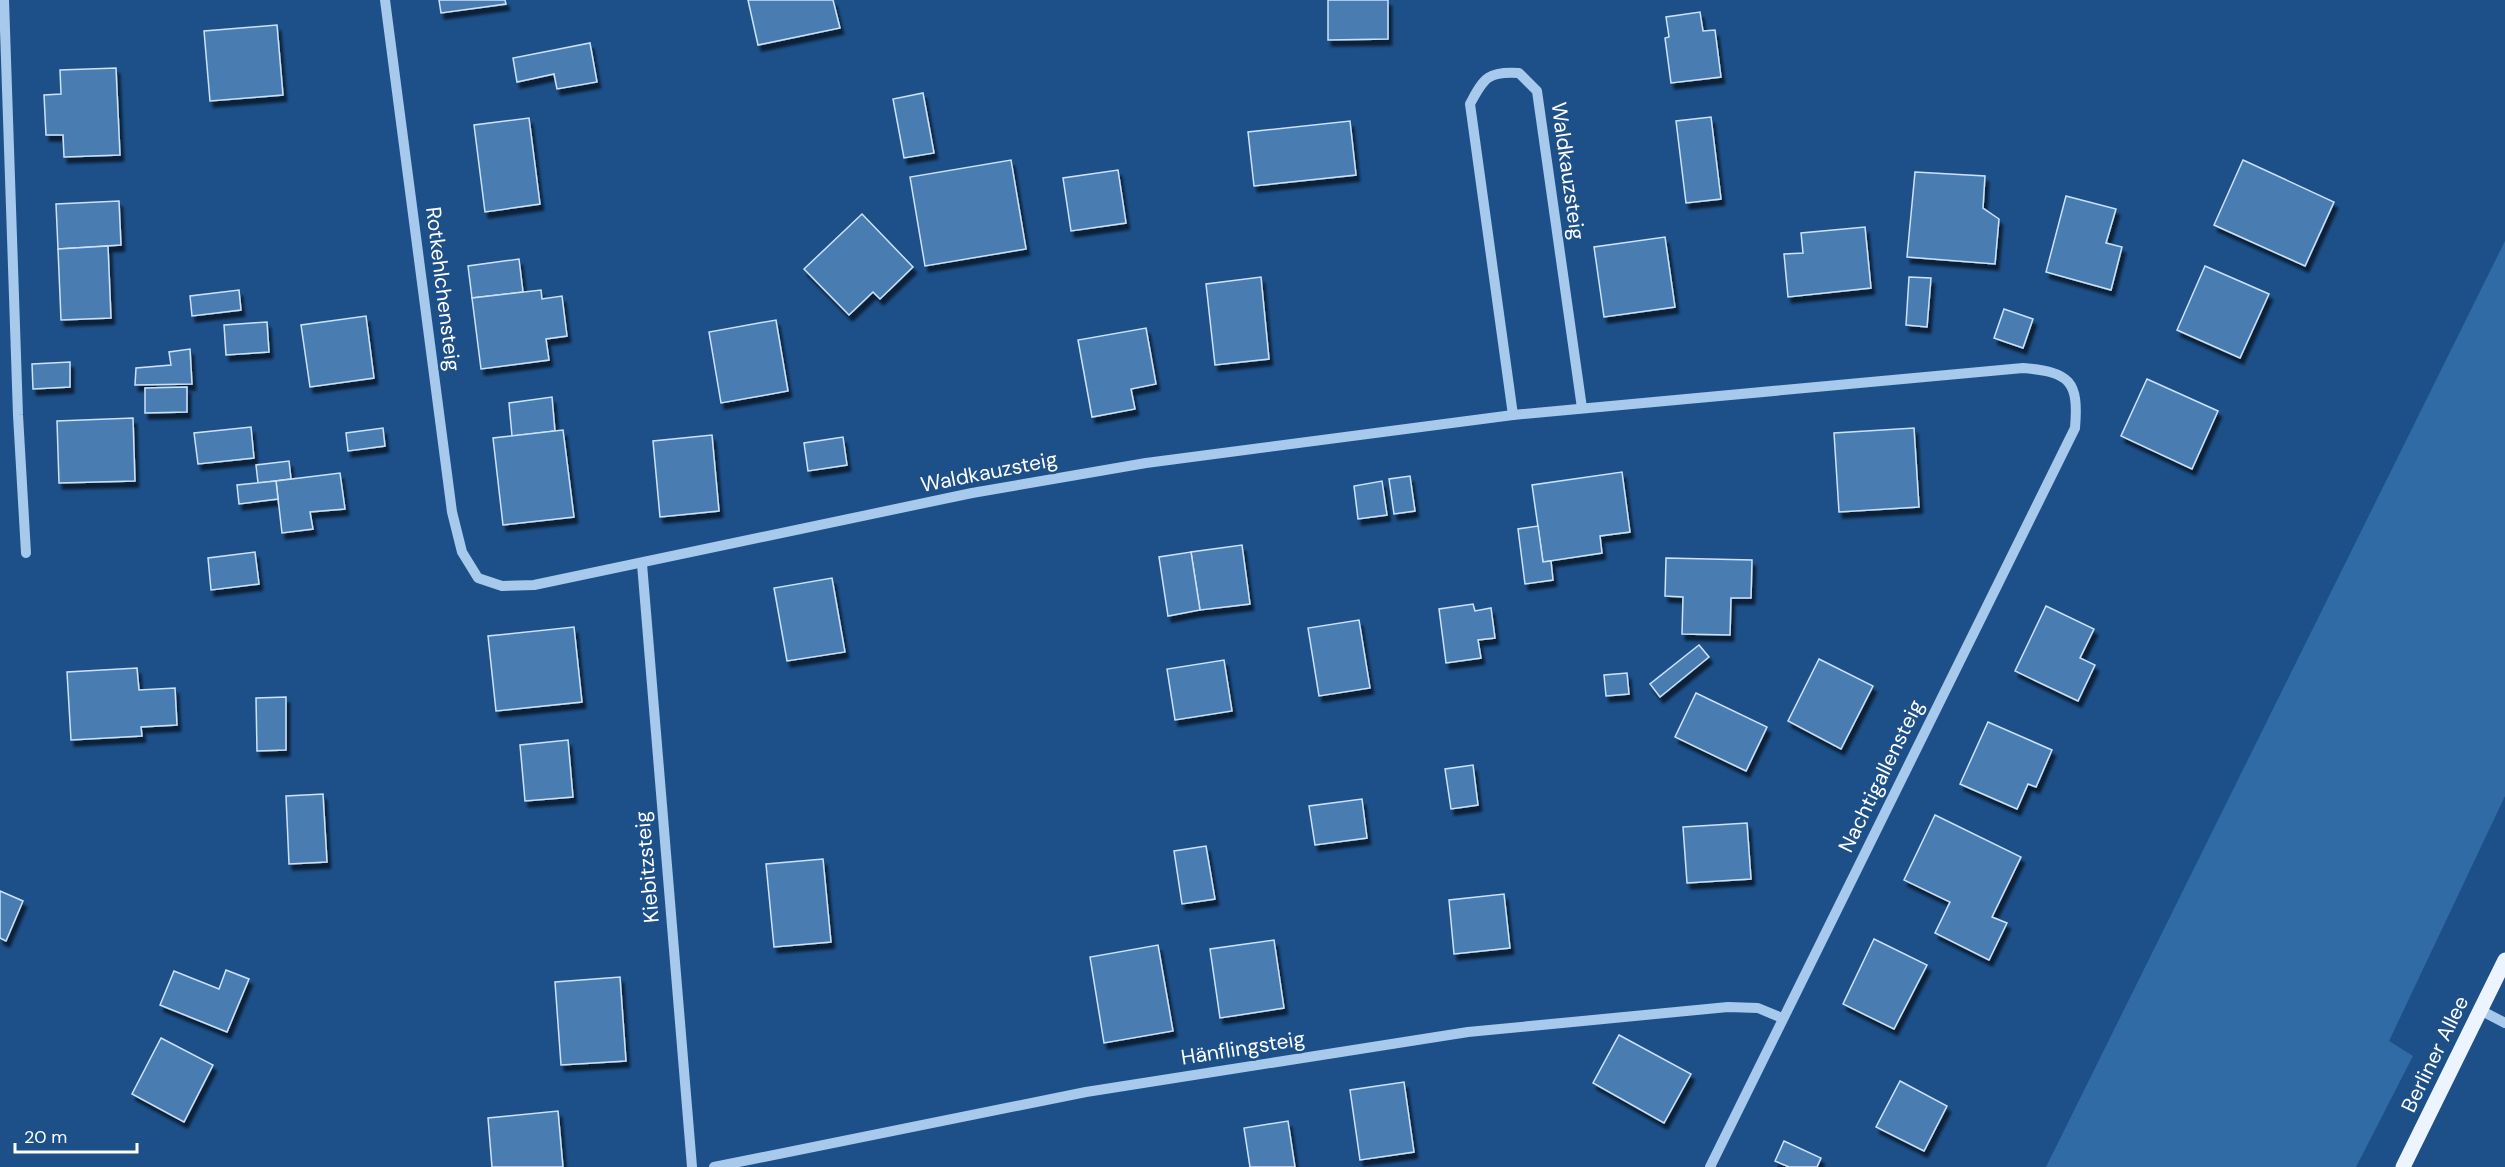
<svg xmlns="http://www.w3.org/2000/svg" width="2505" height="1167" viewBox="0 0 2505 1167" font-family="'DM Sans',sans-serif">
  <defs>
    <filter id="shadow"><feDropShadow dx="3.5" dy="6" stdDeviation="1.5" flood-color="#0009"/></filter>
  </defs>
  <rect width="100%" height="100%" fill="#1d5089"/>
  <!-- green -->
  <polygon fill="#306ba6" points="2505,241 2505,796 2389,1041 2413,1056 2356,1167 2046,1167"/>
  <!-- building -->
  <g fill="#4a7db2" stroke="#cce2f8" stroke-width="1.5" filter="url(#shadow)">
    <polygon points="439,0 505,0 506,4 441,13"/>
    <polygon points="748,0 833,0 840,28 758,45"/>
    <polygon points="1328,0 1388,0 1388,39 1328,40"/>
    <polygon points="1700,12 1703,31 1715,30 1721,77 1671,83 1665,38 1669,37 1666,17"/>
    <polygon points="277,25 283,95 210,101 204,31"/>
    <polygon points="590,43 597,82 557,89 554,74 517,82 513,58"/>
    <polygon points="116,68 120,155 64,157 63,135 46,135 44,95 61,94 60,70"/>
    <polygon points="923,93 934,153 904,158 893,99"/>
    <polygon points="1711,117 1721,199 1686,203 1676,121"/>
    <polygon points="529,118 540,204 485,212 474,125"/>
    <polygon points="1350,121 1356,175 1254,186 1248,132"/>
    <polygon points="1011,160 1026,249 925,266 910,177"/>
    <polygon points="2243,160 2334,202 2305,266 2214,225"/>
    <polygon points="1118,170 1126,223 1071,231 1063,178"/>
    <polygon points="1915,172 1985,176 1983,208 1999,219 1995,264 1907,257"/>
    <polygon points="2066,196 2116,209 2106,243 2122,247 2111,290 2046,272"/>
    <polygon points="119,201 121,245 58,249 56,204"/>
    <polygon points="862,214 913,267 880,299 873,292 849,315 804,269"/>
    <polygon points="1865,227 1871,288 1788,297 1784,254 1803,253 1801,233"/>
    <polygon points="1665,237 1675,307 1604,317 1594,247"/>
    <polygon points="108,246 111,318 61,320 58,249"/>
    <polygon points="519,259 523,292 472,298 468,266"/>
    <polygon points="2205,266 2269,294 2240,358 2177,330"/>
    <polygon points="1261,277 1269,359 1215,365 1206,284"/>
    <polygon points="1909,277 1931,278 1927,327 1906,325"/>
    <polygon points="239,290 241,310 192,316 190,296"/>
    <polygon points="541,290 542,299 562,296 567,336 546,339 549,360 481,369 472,298"/>
    <polygon points="2004,309 2033,319 2023,348 1994,338"/>
    <polygon points="366,316 374,378 310,387 301,325"/>
    <polygon points="776,320 788,391 721,403 709,332"/>
    <polygon points="267,322 269,352 226,355 224,325"/>
    <polygon points="1146,328 1156,384 1131,389 1135,409 1092,417 1078,340"/>
    <polygon points="190,349 192,384 135,385 136,368 171,365 169,352"/>
    <polygon points="70,362 70,387 33,389 32,364"/>
    <polygon points="2147,379 2218,411 2192,469 2121,436"/>
    <polygon points="187,387 187,412 145,413 145,388"/>
    <polygon points="552,397 555,431 512,436 509,403"/>
    <polygon points="133,418 135,481 59,483 57,421"/>
    <polygon points="251,427 254,458 198,464 194,433"/>
    <polygon points="383,428 385,446 348,451 346,433"/>
    <polygon points="1914,428 1919,507 1839,512 1834,433"/>
    <polygon points="563,430 574,517 503,525 493,438"/>
    <polygon points="712,435 719,511 660,517 653,441"/>
    <polygon points="843,437 847,465 808,471 804,443"/>
    <polygon points="289,461 291,479 258,483 256,465"/>
    <polygon points="1622,472 1630,532 1600,536 1602,553 1543,562 1532,485"/>
    <polygon points="340,473 345,509 310,512 313,529 282,533 276,481"/>
    <polygon points="1410,476 1415,511 1394,514 1389,479"/>
    <polygon points="276,481 278,499 239,504 237,485"/>
    <polygon points="1382,481 1387,515 1358,519 1354,486"/>
    <polygon points="1538,526 1543,562 1551,561 1553,580 1525,584 1518,529"/>
    <polygon points="1242,545 1250,604 1200,610 1191,552"/>
    <polygon points="255,552 259,584 211,590 208,558"/>
    <polygon points="1191,552 1200,610 1168,616 1159,557"/>
    <polygon points="1666,558 1752,560 1751,598 1731,598 1730,635 1682,634 1683,597 1665,596"/>
    <polygon points="832,578 845,652 787,661 774,588"/>
    <polygon points="1473,604 1475,611 1491,608 1495,638 1478,640 1481,658 1446,663 1439,609"/>
    <polygon points="2046,606 2094,629 2080,658 2095,665 2078,701 2015,671"/>
    <polygon points="1359,620 1370,688 1319,696 1308,628"/>
    <polygon points="574,627 582,702 496,711 488,636"/>
    <polygon points="1699,645 1709,657 1660,697 1650,684"/>
    <polygon points="1819,659 1873,686 1841,749 1788,721"/>
    <polygon points="1224,660 1232,711 1175,720 1167,669"/>
    <polygon points="137,668 139,690 175,688 177,725 141,727 142,736 71,740 67,672"/>
    <polygon points="1627,673 1629,694 1606,696 1604,675"/>
    <polygon points="1696,693 1767,727 1746,771 1675,737"/>
    <polygon points="286,697 286,750 257,751 256,698"/>
    <polygon points="1988,722 2052,750 2036,787 2028,784 2017,809 1960,784"/>
    <polygon points="568,740 573,797 525,801 520,745"/>
    <polygon points="1473,765 1478,805 1451,809 1445,769"/>
    <polygon points="323,794 327,862 289,864 286,796"/>
    <polygon points="1362,799 1367,838 1315,845 1309,806"/>
    <polygon points="1935,815 2021,857 1992,917 2007,923 1989,960 1935,933 1950,902 1904,880"/>
    <polygon points="1747,823 1751,879 1687,883 1683,827"/>
    <polygon points="1206,846 1215,899 1182,904 1174,851"/>
    <polygon points="823,859 831,942 774,947 766,864"/>
    <polygon points="0,891 23,901 6,941 0,938"/>
    <polygon points="1504,894 1510,948 1454,954 1449,900"/>
    <polygon points="1874,939 1927,965 1894,1029 1843,1004"/>
    <polygon points="1274,940 1284,1008 1220,1018 1210,949"/>
    <polygon points="1158,945 1173,1031 1104,1043 1090,957"/>
    <polygon points="226,970 249,979 227,1032 160,1005 174,971 219,989"/>
    <polygon points="620,977 626,1061 561,1065 555,982"/>
    <polygon points="1619,1035 1691,1074 1664,1123 1593,1083"/>
    <polygon points="161,1038 213,1065 184,1122 132,1094"/>
    <polygon points="1900,1081 1947,1106 1924,1151 1876,1127"/>
    <polygon points="1404,1082 1414,1152 1360,1160 1350,1090"/>
    <polygon points="558,1111 563,1167 492,1167 488,1118"/>
    <polygon points="1288,1121 1295,1167 1250,1167 1244,1128"/>
    <polygon points="1784,1141 1821,1158 1817,1167 1789,1167 1775,1161"/>
  </g>
  <g fill="none" stroke-linecap="round" stroke-linejoin="round">
    <!-- minor -->
    <g stroke="#a7c9ec" stroke-width="10">
      <polyline points="4,0 18,415 26,553"/>
      <path d="M385,0L452,512L462,552L478,578L502,586L534,585L972,493L1146,463L1513,415L2023,368C2070,372 2079,381 2075,428L1710,1167"/>
      <path d="M1513,415L1470,104C1484,77 1489,71 1519,73L1537,91L1582,408"/>
      <polyline points="642,564 692,1167"/>
      <polyline points="2480,1010 2505,1023"/>
      <polyline points="714,1167 1086,1092 1468,1032 1728,1007 1758,1008 1782,1018"/>
    </g>
    <!-- major -->
    <polyline stroke="#ecf4ff" stroke-width="15" points="2403,1167 2505,960"/>
  </g>
  <g text-anchor="middle" dominant-baseline="central" stroke-width="5" stroke-linejoin="round" paint-order="stroke">
    <!-- street labels -->
    <g font-size="21" fill="#fff" stroke="#1d5089">
      <text transform="translate(1568 171) rotate(82)">Waldkauzsteig</text>
      <text transform="translate(443 289) rotate(83)">Rotkehlchensteig</text>
      <text transform="translate(989 472) rotate(-11)">Waldkauzsteig</text>
      <text transform="translate(1881 776) rotate(-64)">Nachtigallensteig</text>
      <text transform="translate(647 867) rotate(-95)">Kiebitzsteig</text>
      <text transform="translate(1243 1048) rotate(-9)">Hänflingsteig</text>
      <text transform="translate(2435 1054) rotate(-64)">Berliner Allee</text>
    </g>
  </g>
  <!-- scale -->
  <path d="M15 1143v9h122v-9" fill="none" stroke="#ffffff" stroke-width="3"/>
  <text x="24" y="1143" font-size="18" fill="#ffffff" stroke="#1d5089" stroke-width="4.5" paint-order="stroke">20 m</text>
</svg>
